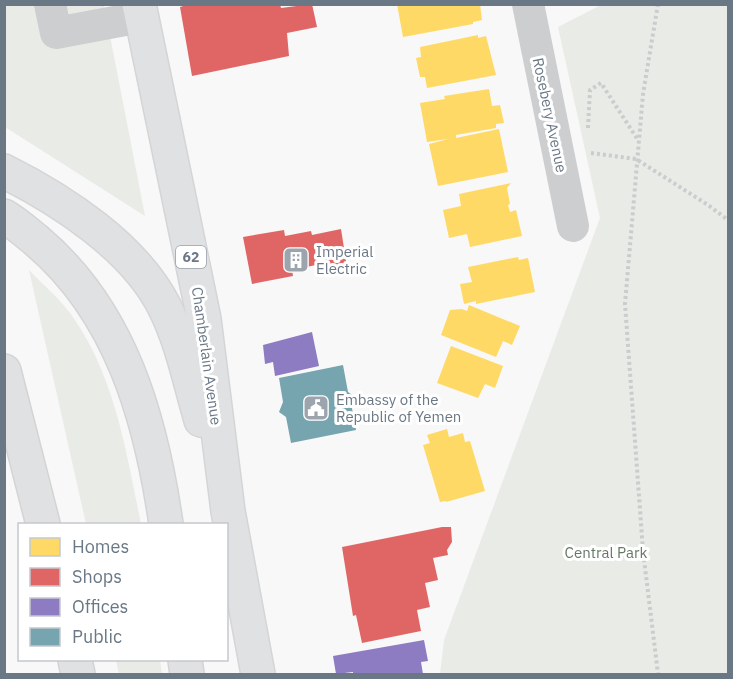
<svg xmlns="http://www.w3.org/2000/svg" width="733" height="679" viewBox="0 0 733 679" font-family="'IBM Plex Sans',sans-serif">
  <rect width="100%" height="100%" fill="#f8f8f8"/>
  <!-- green -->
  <g fill="#e8ebe6">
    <polygon points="4,5 104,5 145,216 5,127"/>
    <polygon points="601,5 728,5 728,674 440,674 444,640 600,218 558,27"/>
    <path d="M29,270C42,284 58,297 70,313C115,375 126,451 141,524H86Z"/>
    <polygon points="116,660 160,660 162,674 119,674"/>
  </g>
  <!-- homes -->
  <g fill="#ffd966">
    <polygon points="397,4 480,4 482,20 473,22 473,24 403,37"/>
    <polygon points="478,35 478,38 486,36 496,75 427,88 425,77 420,77 416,58 421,57 420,47"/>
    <polygon points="489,89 492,106 500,105 504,123 496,124 496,128 456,135 456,138 499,129 508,172 438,186 429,144 448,139 427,142 420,103 445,99 444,96"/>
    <polygon points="511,183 507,188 510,204 508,205 510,212 516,210 522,236 470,247 467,234 449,238 443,210 461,206 459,194"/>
    <polygon points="518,257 519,260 528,258 535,292 476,304 476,301 464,304 460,284 472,282 468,267"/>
    <polygon points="469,305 520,326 512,345 503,341 496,357 441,335 450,310 462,309 467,311"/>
    <polygon points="451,346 503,366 495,388 485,384 478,398 437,383"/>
    <polygon points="447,429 449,437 463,433 465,442 470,441 485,491 446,502 446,501 440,502 423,445 430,443 427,435"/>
  </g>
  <!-- shops -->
  <g fill="#e06666">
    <polygon points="190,4 280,4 281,8 312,4 317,27 287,33 289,56 192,76 180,7"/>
    <polygon points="341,229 347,267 318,274 316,265 292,270 293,276 252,284 243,237 284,230 285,236 311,231 312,235"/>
    <polygon points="442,527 451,527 452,542 447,550 448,555 433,558 438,580 425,583 430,607 417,610 421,631 362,643 356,615 353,616 342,547"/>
  </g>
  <!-- offices -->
  <g fill="#8e7cc3">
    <polygon points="312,332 319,366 275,376 273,362 265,364 263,345"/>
    <polygon points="424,640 428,661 421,662 423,674 353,674 353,672 336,674 333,656"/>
  </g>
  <!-- public -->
  <polygon fill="#76a5af" points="343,365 348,392 355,397 351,403 356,430 291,443 286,417 279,412 283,402 279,378"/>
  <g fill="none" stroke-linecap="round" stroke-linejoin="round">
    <!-- major casing -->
    <g stroke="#d4d5d6" stroke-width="36">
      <g id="major">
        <polyline points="139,4 204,319 228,511 258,674"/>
        <path d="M4,171C62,200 134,247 164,306C182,341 190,383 201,420"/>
      </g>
    </g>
    <!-- highway casing -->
    <g stroke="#d4d4d5" stroke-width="36">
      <g id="highway">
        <path d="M4,216C16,223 26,232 37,241C121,312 151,419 166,524"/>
        <polyline points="4,371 43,524"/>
        <polyline points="75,660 78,674"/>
        <polyline points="185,660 187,674"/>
      </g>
    </g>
    <!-- path -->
    <g stroke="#cbcccd" stroke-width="4" stroke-dasharray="3 3" stroke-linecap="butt">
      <polyline points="658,4 643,94 625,304 643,551 658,674"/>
      <polyline points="588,128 590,90 601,83 638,140"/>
      <polyline points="591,153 636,159 708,205 728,220"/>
    </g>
    <!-- minor -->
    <g stroke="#cdcecf" stroke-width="32">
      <polyline points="50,4 56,33 141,17"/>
      <polyline points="528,4 573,226"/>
    </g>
    <!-- major -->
    <use href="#major" stroke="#e0e1e2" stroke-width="33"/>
    <!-- highway -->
    <use href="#highway" stroke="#e0e1e2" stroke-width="33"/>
  </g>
  <!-- icons -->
  <defs>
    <g id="building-square" transform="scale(1.35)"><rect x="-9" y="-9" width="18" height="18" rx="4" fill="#9ca5ae" stroke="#fff"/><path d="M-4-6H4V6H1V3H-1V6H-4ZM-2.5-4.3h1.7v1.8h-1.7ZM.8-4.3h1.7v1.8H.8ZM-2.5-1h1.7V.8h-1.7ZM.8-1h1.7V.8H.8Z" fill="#fff"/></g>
    <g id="civic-square" transform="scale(1.35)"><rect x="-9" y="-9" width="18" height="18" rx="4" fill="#9ca5ae" stroke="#fff"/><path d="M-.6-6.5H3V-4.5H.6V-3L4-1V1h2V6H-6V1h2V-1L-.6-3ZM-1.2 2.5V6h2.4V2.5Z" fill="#fff"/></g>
  </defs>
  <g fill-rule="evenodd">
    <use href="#building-square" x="296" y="260"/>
    <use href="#civic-square" x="316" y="408"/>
  </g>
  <g text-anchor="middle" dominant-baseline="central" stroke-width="6" stroke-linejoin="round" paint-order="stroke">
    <!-- shield labels -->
    <rect fill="#fff" stroke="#97a0aa" stroke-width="1.5" x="176" y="246" width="30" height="22" rx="4.5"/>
    <g font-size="14" font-weight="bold" fill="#6a7886">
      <text x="191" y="257">62</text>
    </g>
    <!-- street labels -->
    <g font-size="15" fill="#6a7886" stroke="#fff">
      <text transform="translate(550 115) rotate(78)">Rosebery Avenue</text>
      <text transform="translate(207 356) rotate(82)">Chamberlain Avenue</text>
    </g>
    <!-- poi labels -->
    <g font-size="15" fill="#6a7886" stroke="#fff" text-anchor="start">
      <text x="316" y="251">Imperial<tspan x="316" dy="17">Electric</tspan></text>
      <text x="336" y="399">Embassy of the<tspan x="336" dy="17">Republic of Yemen</tspan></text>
    </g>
    <!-- park labels -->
    <g font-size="15" fill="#667964" stroke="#fff">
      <text x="606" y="552">Central Park</text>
    </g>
  </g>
  <!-- border -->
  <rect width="733" height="679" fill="none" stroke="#6a7886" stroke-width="12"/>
  <!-- legend -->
  <rect x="18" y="523" width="210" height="138" fill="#ffffff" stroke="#c3c9cf" stroke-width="1.5"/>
  <rect x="30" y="538" width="30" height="18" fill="#ffd966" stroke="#c3c9cf" stroke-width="1.5"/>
  <text x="72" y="553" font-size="18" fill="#6a7886">Homes</text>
  <rect x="30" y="568" width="30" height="18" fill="#e06666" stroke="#c3c9cf" stroke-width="1.5"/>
  <text x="72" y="583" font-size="18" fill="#6a7886">Shops</text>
  <rect x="30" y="598" width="30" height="18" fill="#8e7cc3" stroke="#c3c9cf" stroke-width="1.5"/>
  <text x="72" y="613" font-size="18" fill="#6a7886">Offices</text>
  <rect x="30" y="628" width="30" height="18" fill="#76a5af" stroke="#c3c9cf" stroke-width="1.5"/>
  <text x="72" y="643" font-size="18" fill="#6a7886">Public</text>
</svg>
